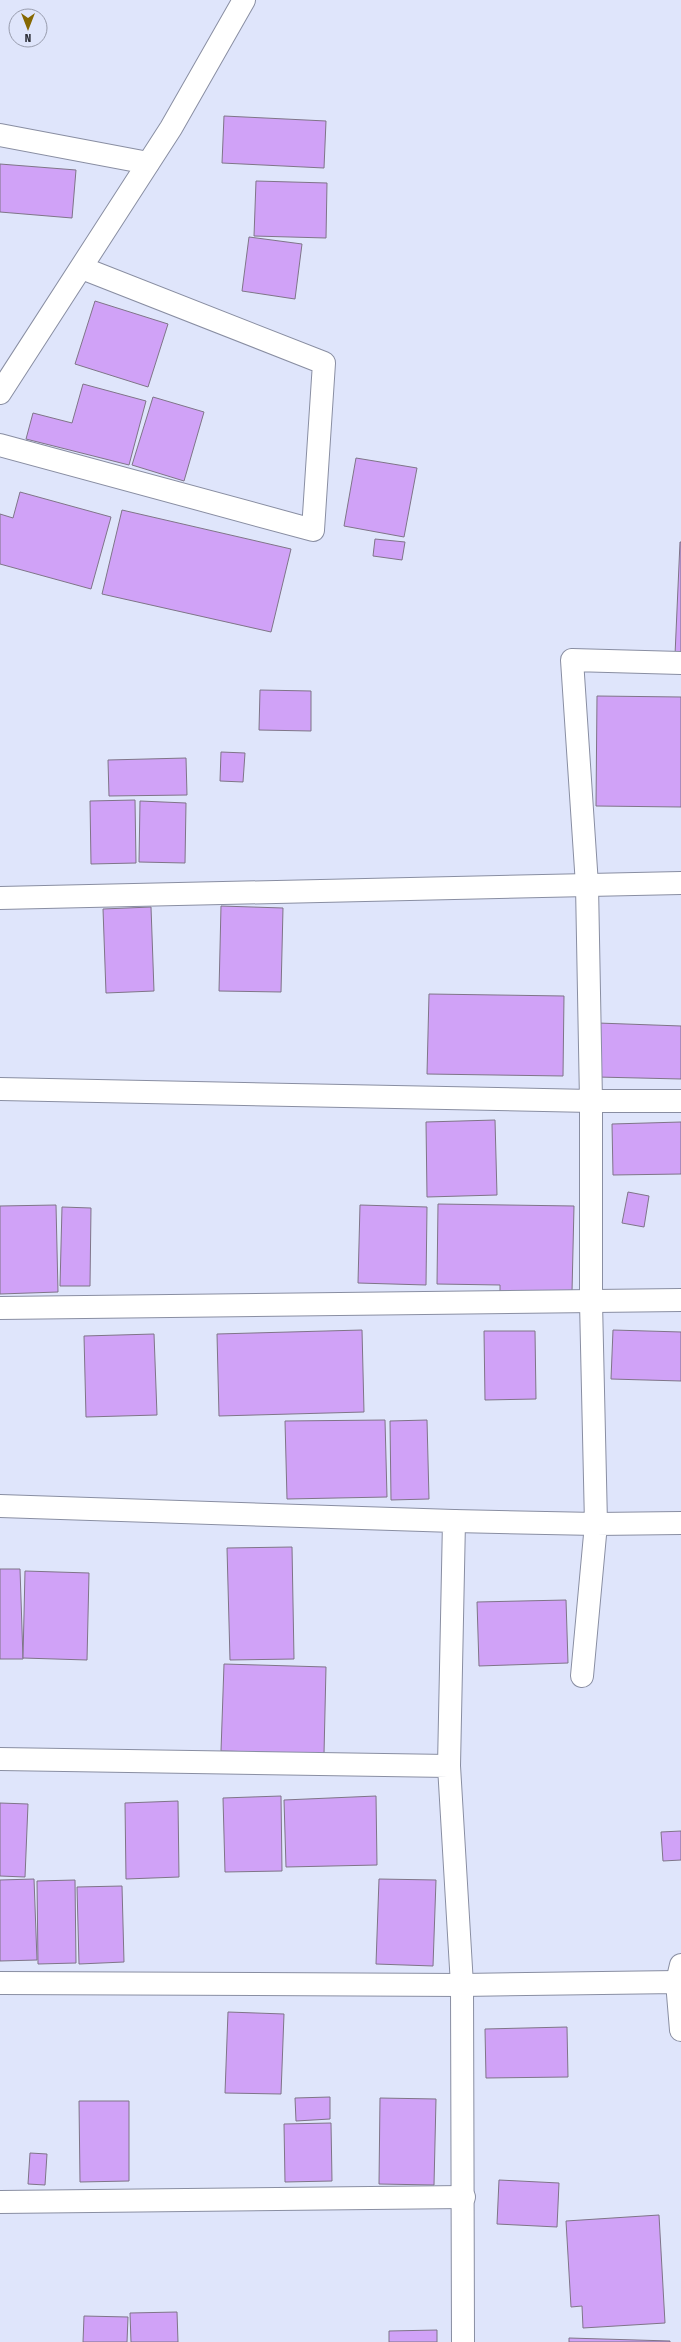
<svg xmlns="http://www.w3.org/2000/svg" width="681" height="2342" viewBox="0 0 681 2342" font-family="'Fira Sans Condensed',sans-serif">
  <rect width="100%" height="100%" fill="#dfe5fb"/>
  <!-- building -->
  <g fill="#d0a2f7" stroke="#7f7588">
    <polygon points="224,116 326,121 324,168 222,163"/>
    <polygon points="0,164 76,170 72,218 0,212"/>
    <polygon points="256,181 327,183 326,238 254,236"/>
    <polygon points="249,237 302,244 295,299 242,291"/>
    <polygon points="95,301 168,324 148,387 75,364"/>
    <polygon points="83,384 146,401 129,465 26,439 33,413 72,423"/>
    <polygon points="153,397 204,412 184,481 132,465"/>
    <polygon points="356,458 417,468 404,537 344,526"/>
    <polygon points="20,492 111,517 91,589 0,564 0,514 13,518"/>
    <polygon points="122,510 291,549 271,632 102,594"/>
    <polygon points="375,539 405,542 402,560 373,556"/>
    <polygon points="680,542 681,542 681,655 675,655"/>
    <polygon points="260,690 311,691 311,731 259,730"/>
    <polygon points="597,696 681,697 681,807 596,806"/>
    <polygon points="221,752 245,753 243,782 220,781"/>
    <polygon points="186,758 187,795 109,796 108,760"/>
    <polygon points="135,800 136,863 91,864 90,801"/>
    <polygon points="140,801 186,803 185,863 139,862"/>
    <polygon points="221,906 283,908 281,992 219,991"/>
    <polygon points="151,907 154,991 106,993 103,909"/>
    <polygon points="429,994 564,996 563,1076 427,1074"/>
    <polygon points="598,1023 681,1026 681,1079 597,1077"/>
    <polygon points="495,1120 497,1195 427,1197 426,1122"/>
    <polygon points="681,1122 681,1174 613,1175 612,1124"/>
    <polygon points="628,1192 649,1196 644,1227 622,1223"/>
    <polygon points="438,1204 574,1206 572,1292 500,1291 500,1285 437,1284"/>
    <polygon points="56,1205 58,1292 0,1294 0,1206"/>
    <polygon points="360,1205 427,1207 426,1285 358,1283"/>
    <polygon points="62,1207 91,1208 90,1286 60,1286"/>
    <polygon points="362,1330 364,1412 219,1416 217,1334"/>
    <polygon points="613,1330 681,1332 681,1381 611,1379"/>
    <polygon points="484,1331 535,1331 536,1399 485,1400"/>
    <polygon points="154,1334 157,1415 86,1417 84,1336"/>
    <polygon points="385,1420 387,1497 287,1499 285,1421"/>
    <polygon points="427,1420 429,1499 391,1500 390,1421"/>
    <polygon points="292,1547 294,1659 230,1660 227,1548"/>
    <polygon points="0,1569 20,1569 23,1659 0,1659"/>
    <polygon points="25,1571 89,1573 87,1660 23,1658"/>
    <polygon points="566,1600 568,1663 479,1666 477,1602"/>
    <polygon points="224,1664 326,1667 324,1754 221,1751"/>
    <polygon points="281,1796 282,1871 225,1872 223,1798"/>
    <polygon points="376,1796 377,1865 286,1867 284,1800"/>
    <polygon points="178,1801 179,1877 126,1879 125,1803"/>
    <polygon points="0,1803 28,1804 25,1877 0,1876"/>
    <polygon points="681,1831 681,1860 663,1861 661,1832"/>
    <polygon points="34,1879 37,1960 0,1961 0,1880"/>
    <polygon points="379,1879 436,1880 433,1966 376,1964"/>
    <polygon points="75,1880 76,1963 38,1964 37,1881"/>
    <polygon points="122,1886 124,1962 79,1964 77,1887"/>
    <polygon points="228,2012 284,2014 281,2094 225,2093"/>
    <polygon points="567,2027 568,2077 486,2078 485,2029"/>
    <polygon points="330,2097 330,2119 296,2121 295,2098"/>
    <polygon points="380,2098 436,2099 434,2185 379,2184"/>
    <polygon points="79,2101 129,2101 129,2181 80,2182"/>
    <polygon points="331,2123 332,2181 285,2182 284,2124"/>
    <polygon points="30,2153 47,2154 45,2185 28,2184"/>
    <polygon points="499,2180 559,2183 557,2227 497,2224"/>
    <polygon points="659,2215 665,2323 583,2328 582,2306 571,2307 566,2221"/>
    <polygon points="177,2312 178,2342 131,2342 130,2313"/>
    <polygon points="84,2316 128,2317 127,2342 83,2342"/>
    <polygon points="437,2330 437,2342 389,2342 389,2331"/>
    <polygon points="569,2338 670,2341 670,2342 569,2342"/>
  </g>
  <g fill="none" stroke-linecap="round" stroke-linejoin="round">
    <!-- street casing -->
    <g stroke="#898ea2" stroke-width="24">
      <g id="street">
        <polyline points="0,135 148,163"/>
        <polyline points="0,393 171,128 244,0"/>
        <polyline points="0,445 313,530 324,363 82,268"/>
        <polyline points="0,898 681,883"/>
        <polyline points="0,1089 591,1101 587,885 572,660 681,663"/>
        <polyline points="0,1308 681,1300"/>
        <polyline points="0,1506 454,1521 449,1766"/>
        <polyline points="454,1521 596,1524 591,1302 591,1101 681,1101"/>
        <polyline points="582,1676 596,1524 681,1523"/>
        <polyline points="0,1759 449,1766 462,1985 463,2342"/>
        <polyline points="681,1965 677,1982 681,2030"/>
        <polyline points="0,1983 462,1985 677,1982 681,1985"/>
        <polyline points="0,2202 464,2197"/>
      </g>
    </g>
    <!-- street -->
    <use href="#street" stroke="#fff" stroke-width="22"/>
  </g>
  <!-- north arrow -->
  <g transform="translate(28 28) rotate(180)"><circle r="19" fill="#dfe5fb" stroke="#989cad"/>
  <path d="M0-3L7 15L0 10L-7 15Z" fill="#866802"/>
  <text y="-6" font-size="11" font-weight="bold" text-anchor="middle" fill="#2d2f37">N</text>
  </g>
</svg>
